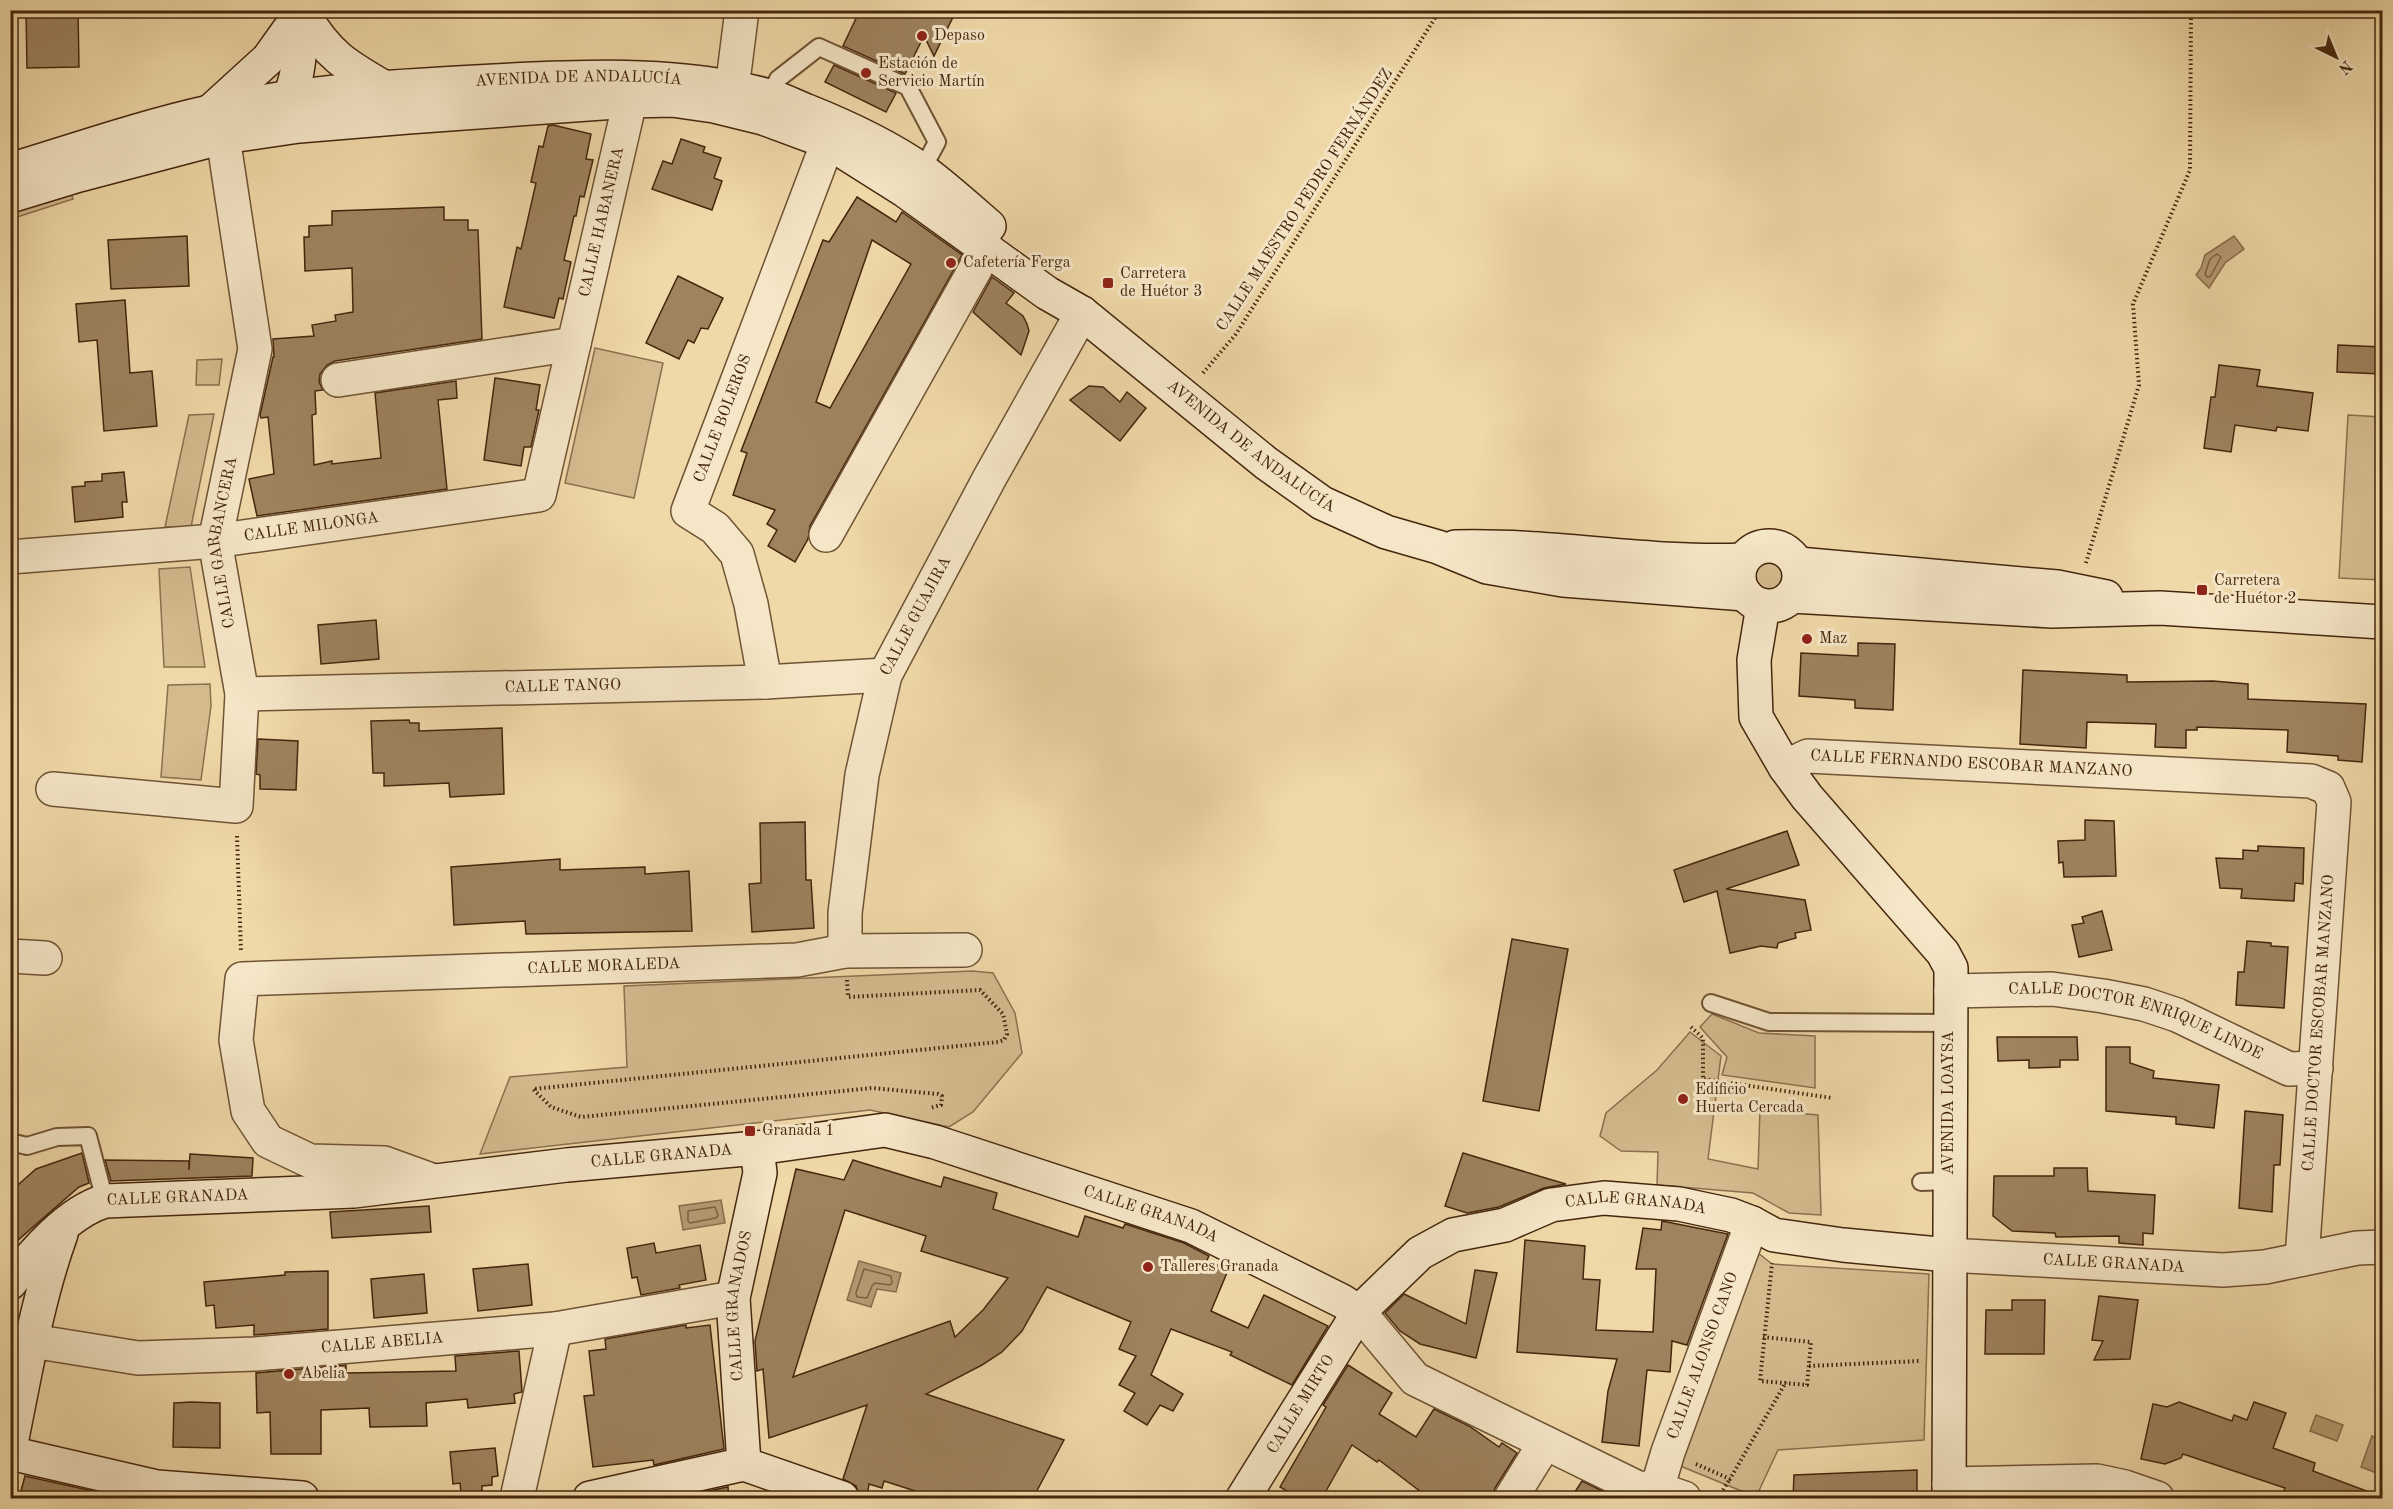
<svg xmlns="http://www.w3.org/2000/svg" width="2393" height="1509" viewBox="0 0 2393 1509" font-family="'Old Standard TT',serif">
  <rect width="100%" height="100%" fill="#f0d9a9"/>
  <filter id="stains"><feTurbulence type="fractalNoise" baseFrequency=".00333" numOctaves="4"/><feColorMatrix values="0 0 0 0 .2 0 0 0 0 .09 0 0 0 0 .02 0 0 0 .5 -.17"/></filter>
  <radialGradient id="worn" r=".72"><stop offset=".6" stop-color="#630" stop-opacity="0"/><stop offset="1" stop-color="#630" stop-opacity=".3"/></radialGradient>
  <!-- green -->
  <g fill="#d3bb8e" stroke="#8c704e" stroke-width="1.5">
    <polygon points="69,187 73,199 11,219 10,206"/>
    <polygon points="595,348 663,363 634,498 565,483"/>
    <polygon points="222,359 219,385 196,385 197,360"/>
    <polygon points="214,414 191,527 165,527 189,415"/>
    <polygon points="2348,415 2382,417 2382,580 2339,578"/>
    <circle cx="1769" cy="575" r="16"/>
    <polygon points="190,567 205,667 164,667 159,569"/>
    <polygon points="210,684 211,706 201,780 161,777 168,685"/>
    <polygon points="972,971 993,973 1015,1013 1022,1053 973,1112 949,1127 870,1110 480,1154 510,1077 627,1067 624,986"/>
    <polygon points="1712,1014 1759,1033 1815,1036 1815,1088 1722,1075 1727,1057 1700,1027"/>
    <polygon points="1690,1032 1721,1056 1708,1159 1758,1169 1760,1110 1818,1115 1821,1215 1789,1213 1753,1193 1657,1185 1658,1152 1621,1151 1600,1136 1606,1113 1657,1070"/>
    <polygon points="1747,1244 1772,1264 1929,1274 1924,1440 1778,1450 1756,1497 1668,1461"/>
  </g>
  <!-- water -->
  <g fill="#b69c74" stroke="#896d4b" stroke-width="1.5">
    <polygon points="2234,236 2244,249 2225,263 2209,288 2196,275 2201,268 2205,255"/>
    <polygon points="721,1200 725,1223 683,1230 679,1206"/>
    <polygon points="859,1261 901,1273 896,1292 877,1289 871,1307 847,1300"/>
    <polygon points="2316,1415 2343,1425 2337,1441 2310,1431"/>
    <polygon points="2372,1436 2382,1440 2382,1464 2379,1474 2361,1467"/>
  </g>
  <g fill="none" stroke-linecap="round" stroke-linejoin="round">
    <!-- shore -->
    <g stroke="#7e6140" stroke-width="1.5">
      <polygon points="2217,254 2221,257 2210,277 2207,277 2205,274 2210,259"/>
      <polygon points="715,1207 718,1215 716,1218 690,1223 688,1221 688,1211"/>
      <polygon points="864,1269 891,1276 892,1283 890,1285 875,1283 872,1286 867,1298 857,1297 856,1293"/>
    </g>
  </g>
  <!-- building -->
  <g fill="#9e835e" stroke="#45260d" stroke-width="1.5" fill-rule="evenodd">
    <polygon points="26,10 78,10 79,67 27,68"/>
    <polygon points="860,10 939,10 953,17 934,56 924,36 905,74 843,46"/>
    <polygon points="834,65 896,93 886,112 825,82"/>
    <polygon points="553,125 591,134 586,159 593,160 584,197 580,196 576,216 574,216 564,260 571,262 563,299 559,298 554,318 504,307 517,247 521,249 536,183 531,182 539,146 543,147 548,126"/>
    <polygon points="681,139 705,147 703,152 721,158 714,178 722,181 712,210 652,189 663,161 672,164"/>
    <path d="M857,197L896,222L902,212L962,255L810,526L808,539L795,562L768,546L777,530L767,524L775,510L733,495L747,453L741,451L823,240L829,242ZM872,240L911,264L830,408L816,402Z"/>
    <polygon points="444,207 444,220 468,220 468,230 478,230 482,339 335,361 327,365 320,374 319,382 323,390 315,391 316,414 312,415 314,465 332,461 332,464 381,458 375,393 456,381 457,398 438,400 447,489 257,516 249,479 274,474 268,417 261,418 260,415 273,357 274,357 273,339 314,336 312,325 336,321 335,315 353,312 352,268 305,271 304,237 309,237 309,226 332,225 332,211"/>
    <polygon points="187,236 189,286 111,289 108,240"/>
    <polygon points="678,276 723,298 708,329 701,328 694,343 688,340 679,359 646,343"/>
    <polygon points="992,277 1014,293 1006,303 1023,316 1027,324 1029,331 1021,355 973,312"/>
    <polygon points="125,300 130,373 152,371 157,426 104,431 97,340 79,342 76,304"/>
    <polygon points="2338,345 2382,347 2382,374 2337,372"/>
    <polygon points="2219,365 2260,370 2257,386 2313,393 2308,431 2277,427 2276,431 2235,425 2231,452 2204,448 2211,397 2215,397"/>
    <polygon points="495,378 540,385 536,410 539,410 531,447 524,447 521,466 484,460"/>
    <polygon points="1089,386 1103,387 1120,402 1127,392 1146,408 1120,441 1070,400"/>
    <polygon points="124,472 127,502 122,502 123,517 75,522 72,487 85,486 85,482 102,481 102,474"/>
    <polygon points="376,620 379,659 321,664 318,625"/>
    <polygon points="1858,643 1895,644 1893,710 1855,708 1855,700 1799,696 1801,653 1858,656"/>
    <polygon points="2023,670 2127,675 2127,682 2213,681 2248,684 2248,699 2366,704 2362,762 2338,760 2338,756 2287,752 2288,730 2197,727 2197,730 2186,730 2186,748 2155,747 2156,724 2087,722 2086,748 2020,744"/>
    <polygon points="409,720 410,723 419,723 419,731 502,728 504,794 450,797 449,783 384,786 384,773 373,773 371,721"/>
    <polygon points="258,739 298,741 296,790 260,789 260,775 256,774"/>
    <polygon points="2085,820 2114,821 2116,876 2064,877 2063,862 2059,863 2058,841 2085,840"/>
    <polygon points="805,822 806,880 811,880 814,928 752,932 749,884 761,883 760,823"/>
    <polygon points="1787,831 1799,865 1726,889 1805,900 1811,930 1795,933 1796,938 1778,943 1777,948 1761,946 1730,953 1717,891 1684,902 1674,870"/>
    <polygon points="2258,846 2304,848 2303,884 2295,883 2294,901 2241,898 2242,889 2220,888 2216,858 2243,859 2243,850 2258,851"/>
    <polygon points="560,859 560,870 645,867 645,874 689,871 692,931 526,934 525,921 454,925 451,867"/>
    <polygon points="2102,911 2112,950 2079,957 2072,925 2084,923 2082,917"/>
    <polygon points="1512,939 1568,949 1539,1111 1483,1101"/>
    <polygon points="2247,941 2271,943 2271,946 2288,947 2284,1008 2236,1005 2238,972 2244,972"/>
    <polygon points="1997,1037 2077,1037 2078,1060 2060,1060 2060,1067 2029,1068 2029,1060 1998,1061"/>
    <polygon points="2106,1047 2130,1047 2130,1063 2154,1071 2153,1078 2219,1085 2214,1128 2176,1124 2176,1117 2106,1111"/>
    <polygon points="2245,1111 2283,1115 2280,1165 2274,1165 2272,1212 2239,1208"/>
    <polygon points="82,1153 89,1183 79,1187 10,1247 10,1192 36,1169"/>
    <polygon points="1463,1153 1542,1177 1566,1184 1544,1188 1499,1207 1467,1213 1445,1206"/>
    <polygon points="190,1154 253,1158 252,1176 111,1181 105,1160 189,1161 189,1170"/>
    <path d="M853,1160L941,1187L944,1177L997,1193L993,1209L1078,1237L1085,1216L1123,1228L1125,1224L1184,1243L1209,1256L1206,1262L1229,1268L1211,1311L1248,1328L1264,1295L1328,1326L1292,1385L1230,1355L1232,1352L1171,1329L1151,1375L1183,1394L1173,1411L1160,1405L1147,1425L1124,1411L1135,1393L1119,1385L1136,1356L1119,1349L1131,1322L1047,1287L1022,1331L1002,1352L982,1365L926,1394L1064,1440L1033,1498H937L884,1481L882,1488L869,1484L867,1498H860L856,1486L843,1479L867,1405L769,1438L763,1369L757,1371L755,1341L796,1169L844,1180ZM845,1210L926,1236L921,1251L1008,1278L983,1310L955,1337L950,1321L793,1377Z"/>
    <polygon points="2054,1168 2087,1168 2088,1191 2155,1195 2153,1234 2143,1233 2143,1245 2119,1243 2119,1236 2056,1237 2055,1233 2012,1231 1993,1216 1994,1176 2054,1176"/>
    <polygon points="429,1206 431,1232 332,1238 330,1212"/>
    <polygon points="1662,1221 1728,1234 1687,1345 1672,1341 1670,1372 1647,1370 1639,1446 1602,1442 1608,1391 1617,1359 1517,1352 1525,1240 1585,1246 1583,1279 1600,1280 1596,1330 1653,1332 1656,1269 1636,1269 1643,1228 1661,1230"/>
    <polygon points="654,1243 656,1253 700,1245 706,1280 679,1285 680,1288 641,1295 637,1277 632,1278 627,1248"/>
    <polygon points="528,1264 532,1305 478,1311 473,1269"/>
    <polygon points="1475,1270 1497,1273 1476,1358 1420,1344 1400,1331 1385,1313 1404,1294 1466,1324"/>
    <polygon points="328,1271 328,1329 254,1335 254,1325 216,1328 214,1305 206,1306 204,1282 285,1275 285,1272"/>
    <polygon points="424,1274 427,1313 374,1318 371,1279"/>
    <polygon points="2099,1296 2138,1300 2130,1359 2094,1360 2103,1341 2092,1340"/>
    <polygon points="2012,1300 2045,1300 2044,1354 1985,1354 1986,1310 2012,1310"/>
    <polygon points="686,1325 686,1328 710,1325 724,1449 654,1465 653,1460 593,1467 584,1396 594,1395 589,1351 606,1349 605,1339"/>
    <polygon points="519,1351 522,1392 514,1394 515,1403 468,1408 467,1399 426,1403 427,1426 370,1427 369,1408 321,1410 321,1454 271,1454 270,1412 257,1413 256,1373 346,1365 346,1373 456,1371 455,1356"/>
    <polygon points="1348,1365 1392,1393 1379,1414 1416,1437 1434,1409 1469,1426 1499,1447 1502,1443 1517,1453 1495,1488 1492,1498 1429,1498 1379,1460 1377,1462 1352,1445 1322,1498 1299,1498 1280,1487 1326,1407 1323,1405"/>
    <polygon points="191,1402 220,1403 220,1448 173,1447 174,1403"/>
    <polygon points="2179,1402 2232,1421 2234,1415 2247,1420 2254,1402 2286,1413 2273,1448 2315,1463 2313,1471 2380,1496 2380,1498 2281,1498 2285,1488 2183,1454 2181,1458 2165,1464 2141,1459 2153,1404 2167,1407"/>
    <polygon points="495,1448 498,1476 492,1477 492,1485 482,1486 482,1491 461,1493 460,1483 453,1484 450,1452"/>
    <polygon points="1917,1470 1917,1498 1793,1498 1794,1475"/>
    <polygon points="25,1476 119,1497 118,1498 19,1498"/>
    <polygon points="1582,1481 1617,1498 1571,1498"/>
    <polygon points="728,1487 729,1498 675,1498"/>
  </g>
  <g fill="none" stroke-linecap="round" stroke-linejoin="round">
    <!-- lane casing -->
    <g stroke="#705334" stroke-width="20">
      <g id="lane">
        <polyline points="770,96 778,79 819,47 908,87 937,142 922,170"/>
        <polyline points="1711,1003 1769,1022 1950,1023"/>
        <polyline points="10,1142 27,1146 57,1137 88,1136 105,1201"/>
        <polyline points="1921,1182 1949,1181"/>
      </g>
    </g>
    <!-- street casing -->
    <g stroke="#705334" stroke-width="36">
      <g id="street">
        <polyline points="732,89 742,10"/>
        <polyline points="338,380 574,344"/>
        <polyline points="826,535 987,248"/>
        <path id="s1" d="M10,557L215,541L539,495L630,101"/>
        <path id="s2" d="M765,682L751,604L737,554L715,528L688,511L828,142"/>
        <path id="s3" d="M242,694L765,682L885,675"/>
        <path id="s4" d="M1785,767L1808,756L2311,781L2328,788L2334,802L2302,1259"/>
        <path id="s5" d="M53,789L236,806L242,694L215,541L255,349L223,137"/>
        <path id="s6" d="M845,951V913L862,775L885,675L989,479L1082,313"/>
        <polyline points="10,956 45,958"/>
        <path id="s7" d="M1951,991L2052,989L2103,996L2144,1004L2177,1015L2289,1069L2316,1068"/>
        <path id="s8" d="M431,1180L384,1163L310,1161L268,1141L248,1111L236,1040L242,979L797,960L845,951L965,950"/>
        <path id="s9" d="M1949,1255L2223,1270L2265,1267L2357,1248L2382,1247"/>
        <polyline points="1359,1312 1415,1379 1638,1488 1657,1489 1684,1498"/>
        <path id="s10" d="M32,1341L138,1358L255,1354L555,1329L733,1298"/>
        <polyline points="1949,1484 2097,1481 2125,1487 2157,1498"/>
        <path id="s11" d="M1657,1489L1668,1452L1752,1223"/>
        <polyline points="517,1498 555,1329"/>
        <polyline points="1511,1498 1545,1443"/>
      </g>
    </g>
    <!-- secondary casing -->
    <g stroke="#45260d" stroke-width="36">
      <g id="secondary">
        <path d="M304,15C328,55 345,65 385,88"/>
        <polyline points="211,111 268,59 288,31"/>
        <path d="M274,113C298,98 298,64 301,39C302,30 304,20 303,10"/>
        <path id="s12" d="M10,170C76,150 142,127 209,112C307,90 411,85 512,80C597,76 685,73 769,96C782,99 794,106 807,111C847,127 886,145 922,170C945,187 967,207 989,226"/>
        <path id="s13" d="M10,196L79,175L223,137L299,126L408,117L630,101L672,100L714,106L763,118L828,142L904,190L1047,293L1082,313L1266,463L1322,503L1386,532L1438,547L1487,567L1563,580L1745,594"/>
        <circle cx="1769" cy="576" r="30"/>
        <path d="M1455,547C1551,544 1647,564 1743,560"/>
        <polyline points="1798,564 2057,587 2106,597"/>
        <polyline points="1792,596 2052,611 2160,608 2382,622"/>
        <polyline points="1763,606 1754,660 1756,717 1785,767 1807,797 1943,953 1951,968 1949,1498"/>
        <path id="s14" d="M10,1283C33,1253 68,1212 105,1201L354,1191L567,1165L757,1148L885,1130L935,1142L1191,1226L1342,1301L1359,1312"/>
        <path d="M10,1448C25,1376 36,1303 61,1234"/>
        <polyline points="10,1453 157,1487 302,1498"/>
        <path id="s15" d="M744,1464L733,1298L760,1173L757,1148"/>
        <polyline points="590,1498 744,1464 842,1498"/>
        <path id="s16" d="M1243,1498L1359,1312L1420,1253L1453,1235L1505,1225L1551,1205L1604,1198L1679,1204L1731,1215L1752,1223L1774,1235L1843,1245L1949,1255"/>
      </g>
    </g>
    <!-- path -->
    <g stroke="#45260d" stroke-width="4" stroke-dasharray="1.5 3" stroke-linecap="butt">
      <polyline points="1203,373 1236,334 1440,10"/>
      <polyline points="2086,563 2139,385 2133,304 2190,170 2191,10"/>
      <polyline points="237,836 241,951"/>
      <polyline points="847,980 848,997 980,990 1003,1014 1007,1034 1004,1040 998,1042 533,1089 551,1107 581,1117 872,1088 938,1094 942,1096 941,1105 930,1108"/>
      <polyline points="1691,1027 1703,1038 1703,1079 1832,1098"/>
      <polyline points="1763,1337 1811,1342 1807,1385 1760,1381 1772,1263"/>
      <polyline points="1809,1366 1919,1361"/>
      <polyline points="1696,1464 1730,1479 1786,1382"/>
      <polyline points="1723,1490 1730,1479"/>
    </g>
    <!-- lane -->
    <use href="#lane" stroke="#f5e6c7" stroke-width="16"/>
    <!-- street -->
    <use href="#street" stroke="#f5e6c7" stroke-width="33"/>
    <!-- secondary -->
    <use href="#secondary" stroke="#f5e6c7" stroke-width="33"/>
  </g>
  <!-- markers -->
  <g fill="#8f2418" stroke="#f5e6c7" stroke-width="2">
    <circle cx="922" cy="36" r="6"/>
    <circle cx="866" cy="73" r="6"/>
    <circle cx="951" cy="263" r="6"/>
    <rect x="1102" y="277" width="12" height="12" rx="3"/>
    <rect x="2196" y="584" width="12" height="12" rx="3"/>
    <circle cx="1807" cy="639" r="6"/>
    <circle cx="1683" cy="1099" r="6"/>
    <rect x="744" y="1125" width="12" height="12" rx="3"/>
    <circle cx="1148" cy="1267" r="6"/>
    <circle cx="289" cy="1374" r="6"/>
  </g>
  <g text-anchor="middle" dominant-baseline="central" stroke-width="6" stroke-linejoin="round" paint-order="stroke">
    <!-- poi labels -->
    <g font-size="16" fill="#45260d" stroke="#f5e6c7" text-anchor="start">
      <text x="934" y="36">Depaso</text>
      <text x="878" y="64">Estación de<tspan x="878" dy="18">Servicio Martín</tspan></text>
      <text x="963" y="263">Cafetería Ferga</text>
      <text x="1120" y="274">Carretera<tspan x="1120" dy="18">de Huétor 3</tspan></text>
      <text x="2214" y="581">Carretera<tspan x="2214" dy="18">de Huétor 2</tspan></text>
      <text x="1819" y="639">Maz</text>
      <text x="1695" y="1090">Edificio<tspan x="1695" dy="18">Huerta Cercada</tspan></text>
      <text x="762" y="1131">Granada 1</text>
      <text x="1160" y="1267">Talleres Granada</text>
      <text x="301" y="1374">Abelia</text>
    </g>
    <!-- street labels -->
    <g font-size="16" fill="#45260d" stroke="#f5e6c7">
      <text stroke="none"><textPath href="#s12" startOffset="579">AVENIDA DE ANDALUCÍA</textPath></text>
      <text transform="translate(1305 200) rotate(-57)">CALLE MAESTRO PEDRO FERNÁNDEZ</text>
      <text stroke="none"><textPath href="#s1" startOffset="813">CALLE HABANERA</textPath></text>
      <text stroke="none"><textPath href="#s2" startOffset="296">CALLE BOLEROS</textPath></text>
      <text stroke="none"><textPath href="#s13" startOffset="1356">AVENIDA DE ANDALUCÍA</textPath></text>
      <text stroke="none"><textPath href="#s1" startOffset="303">CALLE MILONGA</textPath></text>
      <text stroke="none"><textPath href="#s5" startOffset="450">CALLE GARBANCERA</textPath></text>
      <text stroke="none"><textPath href="#s6" startOffset="346">CALLE GUAJIRA</textPath></text>
      <text stroke="none"><textPath href="#s3" startOffset="321">CALLE TANGO</textPath></text>
      <text stroke="none"><textPath href="#s4" startOffset="189">CALLE FERNANDO ESCOBAR MANZANO</textPath></text>
      <text stroke="none"><textPath href="#s8" startOffset="702">CALLE MORALEDA</textPath></text>
      <text transform="translate(2319 1023) rotate(-86)">CALLE DOCTOR ESCOBAR MANZANO</text>
      <text stroke="none"><textPath href="#s7" startOffset="190">CALLE DOCTOR ENRIQUE LINDE</textPath></text>
      <text transform="translate(1949 1103) rotate(-90)">AVENIDA LOAYSA</text>
      <text stroke="none"><textPath href="#s14" startOffset="686">CALLE GRANADA</textPath></text>
      <text stroke="none"><textPath href="#s14" startOffset="200">CALLE GRANADA</textPath></text>
      <text stroke="none"><textPath href="#s16" startOffset="530">CALLE GRANADA</textPath></text>
      <text stroke="none"><textPath href="#s14" startOffset="1190">CALLE GRANADA</textPath></text>
      <text stroke="none"><textPath href="#s9" startOffset="165">CALLE GRANADA</textPath></text>
      <text stroke="none"><textPath href="#s15" startOffset="159">CALLE GRANADOS</textPath></text>
      <text stroke="none"><textPath href="#s10" startOffset="352">CALLE ABELIA</textPath></text>
      <text stroke="none"><textPath href="#s11" startOffset="141">CALLE ALONSO CANO</textPath></text>
      <text stroke="none"><textPath href="#s16" startOffset="110">CALLE MIRTO</textPath></text>
    </g>
  </g>
  <!-- margin -->
  <rect width="2393" height="1509" fill="none" stroke="#f0d9a9" stroke-width="36"/>
  <rect x="12" y="12" width="2369" height="1485" fill="none" stroke="#45260d" stroke-width="3"/>
  <rect x="18" y="18" width="2357" height="1473" fill="none" stroke="#45260d" stroke-width="1.5"/>
  <!-- north arrow -->
  <g transform="translate(2336 57) rotate(137)" stroke="#f5e6c7" stroke-width="4.5" paint-order="stroke">
  <path d="M0-4.5L10 22L0 15L-10 22Z" fill="#45260d"/>
  <text y="-9" font-size="16" font-weight="bold" text-anchor="middle" fill="#45260d">N</text>
  </g>
  <rect width="100%" height="100%" filter="url(#stains)"/>
  <rect width="100%" height="100%" fill="url(#worn)"/>
</svg>
